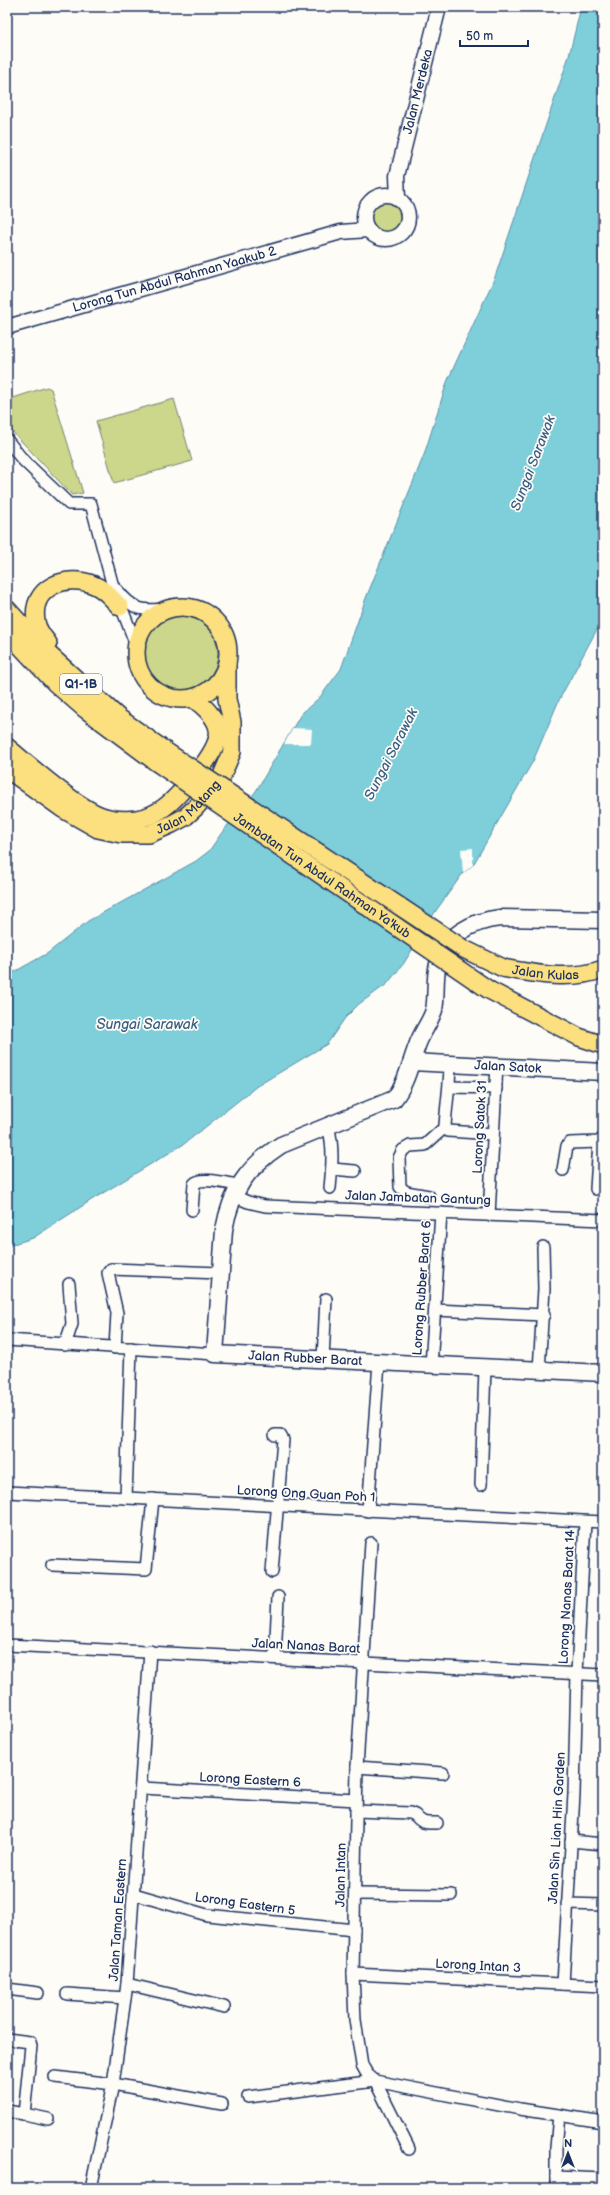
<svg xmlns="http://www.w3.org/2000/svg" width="610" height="2195" viewBox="0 0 610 2195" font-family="'Balsamiq Sans',sans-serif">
  <rect width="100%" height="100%" fill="#fdfcf7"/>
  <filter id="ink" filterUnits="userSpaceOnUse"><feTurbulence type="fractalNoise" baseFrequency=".025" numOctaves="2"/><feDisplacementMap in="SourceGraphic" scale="8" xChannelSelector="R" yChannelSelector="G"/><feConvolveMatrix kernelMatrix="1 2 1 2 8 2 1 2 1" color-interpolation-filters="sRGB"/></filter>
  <g filter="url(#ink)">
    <!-- green -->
    <g fill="#ccd78b" stroke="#748374">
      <circle cx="386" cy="217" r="19"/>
      <polygon points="47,387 51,389 83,493 72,495 7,426 7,400"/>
      <polygon points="174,399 192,461 114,483 96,421"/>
      <circle cx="181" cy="653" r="37"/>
    </g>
    <!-- water -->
    <polygon fill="#7fcfdb" stroke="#578fa9" points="581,7 603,7 603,618 559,700 533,761 473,865 463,873 435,912 404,963 387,984 359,1004 345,1018 327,1044 257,1086 184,1144 93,1199 33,1238 7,1246 7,976 48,953 88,921 196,861 209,851 223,831 256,791 301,714 320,697 341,669 366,598 424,455 447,382 495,277 569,56"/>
    <!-- pier -->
    <g fill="#fdfcf7">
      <polygon points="293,728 312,729 311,744 284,744"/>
      <polygon points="473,848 473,865 463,873 461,849"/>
    </g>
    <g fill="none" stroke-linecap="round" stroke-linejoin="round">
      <!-- minor casing -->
      <g stroke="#1b2f5e" stroke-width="14">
        <g id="minor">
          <polyline points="7,440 22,459 69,504 91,504 112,583 136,645"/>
          <path d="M117,590C134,611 142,611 167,609"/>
          <path d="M450,1063C450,1085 446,1106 445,1127L448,1131L493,1134"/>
          <polyline points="450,1087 496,1088"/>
          <path d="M328,1126C334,1146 332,1168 330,1188"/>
          <polyline points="332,1169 355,1171"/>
          <polyline points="563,1170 567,1146 570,1143 599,1142 603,1138"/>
          <polyline points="596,1189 599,1142"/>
          <polyline points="234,1196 248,1202 265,1206 603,1220"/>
          <polyline points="429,1196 406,1192 400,1187 399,1158 403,1150 410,1146 425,1145 445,1127"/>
          <path d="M192,1210L194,1184C201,1176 228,1184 238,1185"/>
          <polyline points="489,1215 497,1065"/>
          <polyline points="435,1310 544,1315"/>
          <polyline points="7,1340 215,1354"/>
          <polyline points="65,1345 72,1324 69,1284"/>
          <polyline points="115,1348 117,1313 108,1273 111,1269 220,1273"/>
          <polyline points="323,1359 326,1299"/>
          <polyline points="431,1366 441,1213"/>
          <polyline points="539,1370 544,1289 543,1247"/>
          <polyline points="481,1485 485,1368"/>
          <polyline points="7,1492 603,1522"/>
          <polyline points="126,1498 131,1348"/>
          <polyline points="368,1511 379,1363"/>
          <polyline points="371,1543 357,1767 353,1974 355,2020 362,2065 367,2074 375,2081 409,2149"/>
          <polyline points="52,1565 146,1569 153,1499"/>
          <polyline points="272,1572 283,1440 280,1435 275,1435"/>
          <polyline points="7,1645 603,1675"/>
          <polyline points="275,1658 278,1597"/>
          <polyline points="357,1767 443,1773"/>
          <polyline points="142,1788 356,1800"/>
          <path d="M356,1811L410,1813L415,1815C422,1824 426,1823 437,1823"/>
          <polyline points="571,1841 603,1844"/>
          <polyline points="134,1894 207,1915 354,1930"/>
          <polyline points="356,1894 451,1895"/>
          <polyline points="567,1904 603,1905"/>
          <polyline points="353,1974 603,1986"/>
          <polyline points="127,1984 224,2007"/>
          <polyline points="563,1984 574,1794 577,1673 585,1522"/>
          <polyline points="7,1989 38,1993"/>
          <polyline points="67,1994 125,1998"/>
          <polyline points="7,2039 30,2042 31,2046 24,2114 7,2111"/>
          <polyline points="55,2077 113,2084 222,2104"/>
          <polyline points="248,2097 375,2081 520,2109 603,2122"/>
          <polyline points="24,2114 48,2119"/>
          <polyline points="556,2177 603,2179"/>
          <polyline points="91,2188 113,2084 127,1984 150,1651"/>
          <polyline points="556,2188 556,2148 559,2115"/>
        </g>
      </g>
      <!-- tertiary casing -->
      <g stroke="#1b2f5e" stroke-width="17">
        <g id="tertiary">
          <circle cx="386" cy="217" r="22"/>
          <path id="s1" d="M398,199L397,176L439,7"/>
          <path id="s2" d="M7,327L341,232L368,230"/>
        </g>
      </g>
      <!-- secondary casing -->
      <g stroke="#1b2f5e" stroke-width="19">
        <g id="secondary">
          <path id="s3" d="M603,920L500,918C473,921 445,935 438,964C434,979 437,995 434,1010C430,1023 421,1033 417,1046C410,1064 406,1084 394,1099L281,1145C247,1167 231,1191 224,1230L215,1354L603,1373"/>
          <path id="s4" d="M412,1062L603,1072"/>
        </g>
      </g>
      <!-- primary casing -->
      <g stroke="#1b2f5e" stroke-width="20">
        <g id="primary">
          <circle cx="182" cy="653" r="46"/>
          <polyline points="7,609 45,651 119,718 164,750"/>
          <polyline points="7,632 55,683 85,709 156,762"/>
          <path d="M48,643C43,637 37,629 36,621C30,587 67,573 94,585C105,589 112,599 120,607"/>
          <path d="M7,747C29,765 83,814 109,818C153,827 171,804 197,773C205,763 216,749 218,736C221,721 203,705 192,698"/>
          <path id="s5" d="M7,769L63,809L98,829L121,834H149L172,824L185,817L195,808L220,780L232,752V722L227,699V664"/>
          <path id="s6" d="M503,968C535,974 572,981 603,969"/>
          <polyline points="489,990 579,1037 603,1045"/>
        </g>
      </g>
      <!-- minor -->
      <use href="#minor" stroke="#fdfcf7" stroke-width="11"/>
      <!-- tertiary -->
      <use href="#tertiary" stroke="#fdfcf7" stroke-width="14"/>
      <!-- secondary -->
      <use href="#secondary" stroke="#fdfcf7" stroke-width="16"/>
      <!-- primary -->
      <use href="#primary" stroke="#fce080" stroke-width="17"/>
      <!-- primary-bridge casing -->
      <g stroke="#1b2f5e" stroke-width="20" stroke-linecap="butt">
        <g id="primary-bridge">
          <polyline points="164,750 464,949 503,968"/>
          <path id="s7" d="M156,762L489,990"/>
        </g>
      </g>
      <!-- primary-bridge -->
      <use href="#primary-bridge" stroke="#fce080" stroke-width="17"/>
    </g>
  </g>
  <g text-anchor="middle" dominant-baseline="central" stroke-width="3.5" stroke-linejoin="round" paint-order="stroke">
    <!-- shield labels -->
    <rect fill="#fdfcf7" stroke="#5f6c8c" stroke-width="1" x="60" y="674" width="42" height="20" rx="3"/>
    <g font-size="12" font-weight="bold" fill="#1b2f5e">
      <text x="81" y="684">Q1-1B</text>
    </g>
    <!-- street labels -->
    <g font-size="13" fill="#1b2f5e" stroke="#fdfcf7">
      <text stroke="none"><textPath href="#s1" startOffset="110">Jalan Merdeka</textPath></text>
      <text stroke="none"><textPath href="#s2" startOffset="174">Lorong Tun Abdul Rahman Yaakub 2</textPath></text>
      <text stroke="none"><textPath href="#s5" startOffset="209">Jalan Matang</textPath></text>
      <text stroke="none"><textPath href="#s7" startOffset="201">Jambatan Tun Abdul Rahman Ya'kub</textPath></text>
      <text stroke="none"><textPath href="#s6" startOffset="43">Jalan Kulas</textPath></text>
      <text stroke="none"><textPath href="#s4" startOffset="96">Jalan Satok</textPath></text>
      <text transform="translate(480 1127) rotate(-87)">Lorong Satok 31</text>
      <text transform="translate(418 1198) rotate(2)">Jalan Jambatan Gantung</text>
      <text transform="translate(422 1288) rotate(-86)">Lorong Rubber Barat 6</text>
      <text stroke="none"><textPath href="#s3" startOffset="772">Jalan Rubber Barat</textPath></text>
      <text transform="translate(306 1494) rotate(3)">Lorong Ong Guan Poh 1</text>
      <text transform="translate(567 1597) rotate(-87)">Lorong Nanas Barat 14</text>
      <text transform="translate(306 1646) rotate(3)">Jalan Nanas Barat</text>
      <text transform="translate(250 1780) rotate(3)">Lorong Eastern 6</text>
      <text transform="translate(557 1828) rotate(-87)">Jalan Sin Lian Hin Garden</text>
      <text transform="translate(341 1875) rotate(-89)">Jalan Intan</text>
      <text transform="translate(245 1904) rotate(8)">Lorong Eastern 5</text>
      <text transform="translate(118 1920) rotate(-86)">Jalan Taman Eastern</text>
      <text transform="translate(478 1966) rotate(3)">Lorong Intan 3</text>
    </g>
    <!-- water labels -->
    <g font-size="14" font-style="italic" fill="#395f84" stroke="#fdfcf7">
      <text transform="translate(533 463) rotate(-69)">Sungai Sarawak</text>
      <text transform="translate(391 754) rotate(-63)">Sungai Sarawak</text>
      <text x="147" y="1024">Sungai Sarawak</text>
    </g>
  </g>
  <!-- margin -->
  <rect width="610" height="2195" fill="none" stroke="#fdfcf7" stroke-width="24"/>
  <rect x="12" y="12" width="586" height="2171" fill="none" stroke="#1b2f5e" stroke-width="1.5" filter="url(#ink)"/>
  <!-- north arrow -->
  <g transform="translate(568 2153)" stroke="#fdfcf7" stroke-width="3" paint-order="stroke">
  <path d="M0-3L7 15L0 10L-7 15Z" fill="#1b2f5e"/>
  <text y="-6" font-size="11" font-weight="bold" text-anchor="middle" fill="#1b2f5e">N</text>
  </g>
  <!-- scale -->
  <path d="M460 40v6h68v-6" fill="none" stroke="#1b2f5e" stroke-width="2"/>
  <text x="466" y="40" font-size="12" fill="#1b2f5e" stroke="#fdfcf7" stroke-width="3" paint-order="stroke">50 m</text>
</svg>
